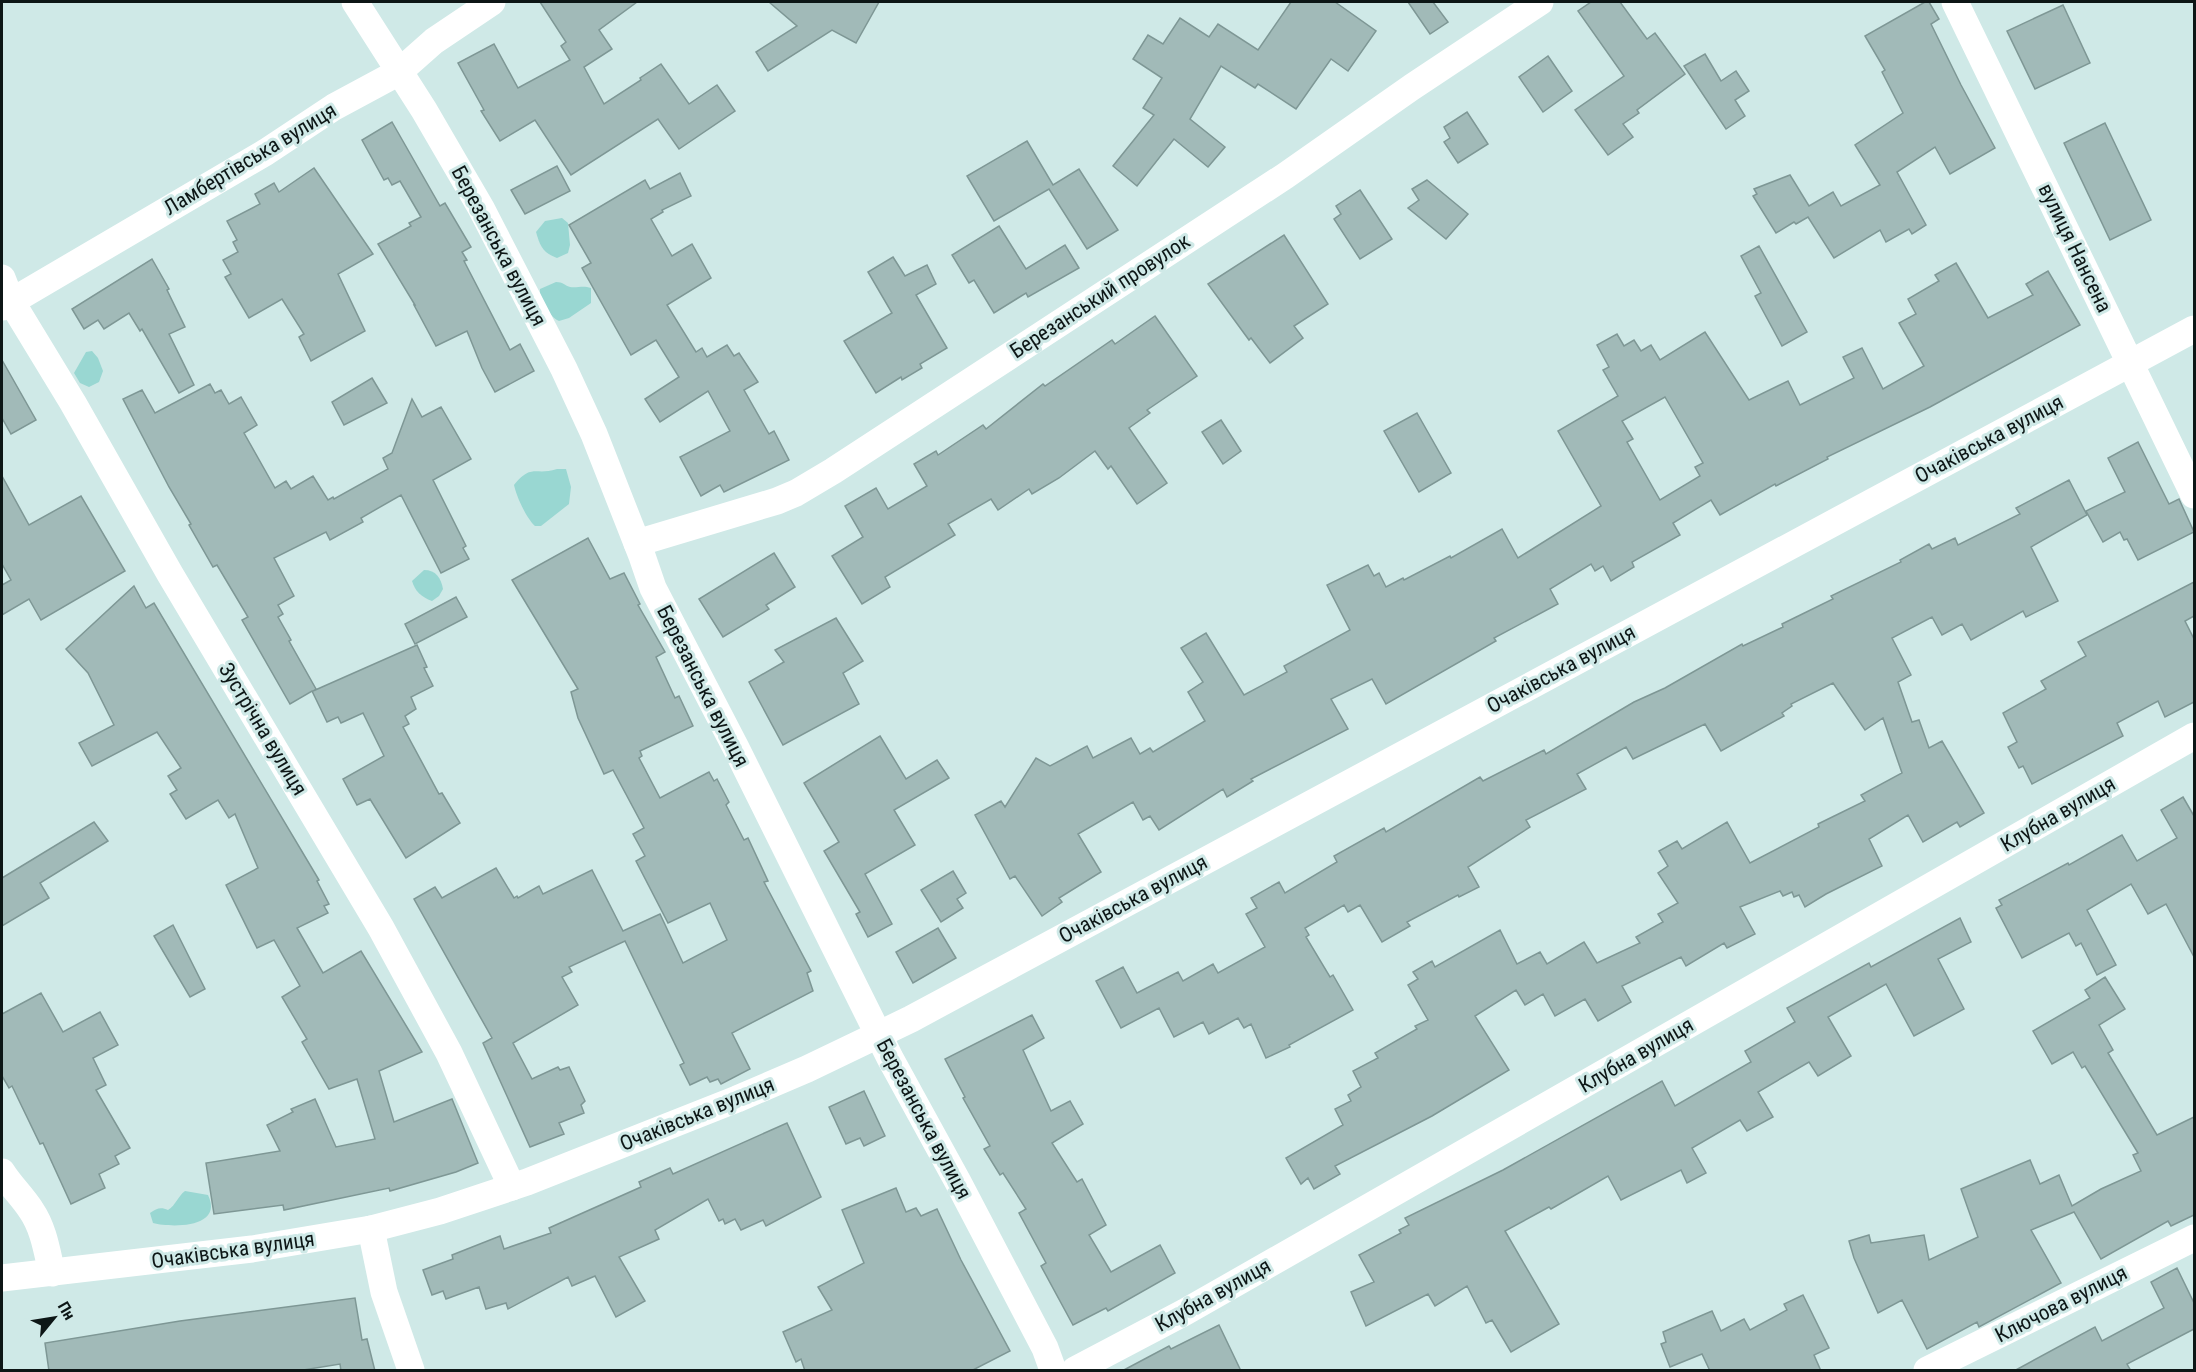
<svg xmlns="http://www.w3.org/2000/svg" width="2196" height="1372" viewBox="0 0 2196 1372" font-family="'Roboto Condensed',sans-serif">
  <rect width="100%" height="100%" fill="#cfe9e7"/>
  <!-- green -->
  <g fill="#99d7d2">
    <path d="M562,218L568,223L570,245L568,253L557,258C543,253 540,246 536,232L545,221Z"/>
    <path d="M556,282C563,282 564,285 570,287C578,288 583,285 591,288V303L569,318L559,321C549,316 539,301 540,289Z"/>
    <polygon points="92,351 98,358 103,371 99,382 89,387 80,383 74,373 86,352"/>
    <path d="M557,469H566L571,487L569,504L541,526H535C526,518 516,495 514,485C532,463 535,476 557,469Z"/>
    <path d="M424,570C436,570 441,578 443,589L439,596L432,601C421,597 415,591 412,581Z"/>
    <path d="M185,1191L208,1195C224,1228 172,1228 153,1223L150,1213C157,1208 161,1207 168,1210C176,1205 178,1196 185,1191Z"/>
  </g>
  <!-- building -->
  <g fill="#a1bab8" stroke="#7e9795" stroke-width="1.5" fill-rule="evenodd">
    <polygon points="540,2 637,2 599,30 612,49 584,67 604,104 641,80 640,78 661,64 689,104 717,85 735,111 679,149 658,119 571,175 535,120 500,141 481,111 484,110 458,63 494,44 518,88 570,60 561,46 566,42"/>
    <polygon points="769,2 879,2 856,43 832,30 768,71 756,52 797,26"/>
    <polygon points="1291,2 1335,2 1376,31 1348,71 1331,59 1296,109 1258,84 1255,88 1221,66 1190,119 1225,147 1208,167 1174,139 1137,186 1113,166 1154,115 1143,108 1162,78 1133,59 1148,35 1163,44 1180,18 1209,37 1218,24 1258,50"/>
    <polygon points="1408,2 1433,2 1448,22 1430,34"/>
    <polygon points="1591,2 1620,2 1647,39 1655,33 1685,74 1637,110 1639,113 1623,124 1633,137 1608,155 1575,110 1624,76 1578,11"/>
    <polygon points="1925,2 1929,2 1939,19 1931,24 1961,85 1995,148 1950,174 1935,147 1897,172 1926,225 1912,234 1909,229 1886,242 1880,230 1834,258 1808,217 1796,224 1794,222 1776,233 1753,196 1757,194 1754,189 1790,175 1809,206 1833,192 1841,206 1880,185 1855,145 1903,113 1882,72 1885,70 1865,36"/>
    <polygon points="2063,5 2090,63 2035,89 2007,31"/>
    <polygon points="1705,54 1721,81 1736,71 1749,91 1735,100 1745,116 1726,129 1684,66"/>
    <polygon points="1548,56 1572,91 1543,112 1519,77"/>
    <polygon points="1467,112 1488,144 1458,163 1444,142 1450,138 1444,127"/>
    <polygon points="392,122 440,206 445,203 471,247 462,252 467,260 464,261 510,350 520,344 534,371 495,392 482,368 467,331 436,346 414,305 415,305 378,244 411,226 409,223 421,217 400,181 392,185 388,178 384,180 362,140"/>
    <polygon points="2105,123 2151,220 2110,240 2064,143"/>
    <polygon points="1027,141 1053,185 1079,169 1118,230 1087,249 1049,189 994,221 967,176"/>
    <polygon points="557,166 570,191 525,214 511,190"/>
    <polygon points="314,168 373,254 338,274 365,331 311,361 299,337 304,334 282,299 249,318 225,277 231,274 223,260 238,252 233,242 237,240 227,221 260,204 255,194 274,183 279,192"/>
    <polygon points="680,173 691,196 662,210 663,212 651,219 672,256 692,244 711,278 667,305 696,352 702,348 707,357 727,345 734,356 739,353 758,382 744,390 769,434 774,431 789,460 724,492 720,485 701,496 680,457 730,431 708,391 660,422 645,399 679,377 656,340 631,355 582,268 591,263 569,225 645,180 650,189"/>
    <polygon points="1427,180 1468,214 1446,239 1408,208 1419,200 1412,189"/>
    <polygon points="1360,190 1392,239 1360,259 1334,219 1341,214 1336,206"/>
    <polygon points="999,226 1026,269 1065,245 1079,268 1028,297 1026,293 994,313 974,280 969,283 952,255"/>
    <polygon points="1284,235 1328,304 1294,326 1303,338 1270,363 1251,338 1249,340 1208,284"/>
    <polygon points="1759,246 1807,332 1782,346 1755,296 1761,293 1741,256"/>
    <polygon points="893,257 905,276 927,265 936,284 916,295 947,348 920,364 922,368 902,380 901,377 876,393 844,341 892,313 868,272"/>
    <polygon points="152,259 169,289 167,290 185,327 169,334 194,385 179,393 142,329 140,331 129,313 104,329 98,320 84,329 72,309"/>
    <path d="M1956,263L1988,318L2033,295L2026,284L2048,271L2080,325L1930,407L1827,457L1828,459L1776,486L1775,484L1720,515L1711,500L1673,523L1680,535L1632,562L1634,567L1611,581L1603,566L1595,571L1591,564L1550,589L1558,604L1494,638L1496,641L1386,704L1372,679L1331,699L1348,729L1251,779L1253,781L1227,797L1223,789L1159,830L1150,816L1143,820L1133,802L1078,834L1101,872L1059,898L1062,902L1042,916L1015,876L1010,879L975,815L1001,801L1005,807L1036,758L1050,766L1087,746L1093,758L1131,738L1140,754L1150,748L1153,752L1205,721L1188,692L1203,682L1181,648L1206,633L1244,695L1287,672L1284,666L1350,630L1327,585L1368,565L1374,576L1379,573L1386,587L1403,578L1404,580L1450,556L1451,558L1502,529L1518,558L1601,506L1558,431L1618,396L1603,370L1609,367L1597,345L1617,334L1624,346L1634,340L1641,351L1651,345L1660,360L1705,332L1749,400L1788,381L1800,405L1854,378L1843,357L1862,348L1883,389L1924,366L1899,323L1916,314L1908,299L1939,281L1935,275ZM1665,397L1703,463L1695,467L1700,476L1660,500L1627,442L1633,439L1622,421Z"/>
    <polygon points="1155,316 1197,376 1147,410 1150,413 1129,428 1167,483 1137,504 1111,466 1108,469 1095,451 1059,478 1032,494 1029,489 998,510 991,499 948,524 955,535 885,577 890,587 862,604 832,556 863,537 845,506 876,488 888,509 927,486 914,464 936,451 938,455 983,425 986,429 1043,384 1045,386 1112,340 1115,344"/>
    <polygon points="2,360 36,420 11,434 2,418"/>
    <polygon points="372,378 387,403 344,425 332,402"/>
    <polygon points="210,384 215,393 221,390 229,404 241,397 257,425 244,433 275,488 286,481 291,489 313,476 328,500 333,497 334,499 388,469 383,458 392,453 412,399 422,417 441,407 471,459 433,480 466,546 463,548 469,559 441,573 401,495 361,518 363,522 330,540 326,532 274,558 294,596 278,605 283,614 278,617 291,640 289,641 316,689 313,691 417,645 427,667 424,668 433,686 411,697 416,709 405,716 409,724 403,727 439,794 442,793 460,823 406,858 370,799 357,805 343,779 384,756 363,713 341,723 338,717 327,722 312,691 290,704 242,620 248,617 217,565 213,567 189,525 191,524 169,487 123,399 142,390 155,413"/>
    <polygon points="1417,413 1451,473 1419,492 1384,431"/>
    <polygon points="1221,420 1241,451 1223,464 1202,432"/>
    <polygon points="2138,442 2169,504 2179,499 2194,532 2138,560 2127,539 2124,540 2120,532 2103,542 2086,511 2125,492 2108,458"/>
    <polygon points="2,476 29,525 81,496 125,571 41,620 29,599 2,615 2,585 11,580 2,564"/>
    <polygon points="2069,480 2087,515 2031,547 2058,601 2026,617 2023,611 1971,640 1962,624 1942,635 1932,617 1892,638 1911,675 1898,682 1912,722 1919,720 1929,748 1942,741 1984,813 1960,827 1957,822 1923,842 1908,815 1869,839 1882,866 1826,894 1805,907 1799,895 1794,897 1792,892 1783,896 1780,891 1740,907 1755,934 1727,948 1724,943 1686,966 1681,957 1622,986 1631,1002 1598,1021 1585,999 1555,1016 1543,994 1525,1005 1516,990 1475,1016 1509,1070 1432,1116 1335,1166 1340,1174 1314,1189 1308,1178 1301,1184 1286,1158 1343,1125 1335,1109 1351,1101 1348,1095 1361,1087 1353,1071 1378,1058 1375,1053 1417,1029 1415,1026 1428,1020 1408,985 1418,979 1413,972 1432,961 1435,967 1500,930 1517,964 1540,952 1547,964 1584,942 1597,963 1640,943 1636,937 1663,922 1658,914 1678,903 1658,873 1668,866 1659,851 1677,841 1682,849 1727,822 1750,863 1819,827 1818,824 1865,801 1861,795 1902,773 1883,718 1865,730 1833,683 1791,704 1792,706 1782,713 1784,716 1721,751 1705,724 1633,759 1626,747 1577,774 1586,789 1526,820 1530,827 1468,867 1479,887 1459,897 1458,895 1407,922 1410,926 1382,942 1360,905 1348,912 1344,905 1305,928 1309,935 1306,937 1330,977 1333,975 1353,1010 1289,1045 1290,1047 1266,1058 1251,1024 1244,1028 1238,1018 1209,1034 1203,1022 1174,1037 1159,1008 1121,1028 1096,981 1123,967 1137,993 1178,972 1183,981 1213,964 1218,973 1265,947 1246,914 1257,908 1251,898 1279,882 1285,893 1337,862 1334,856 1384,828 1386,832 1480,777 1483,781 1544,750 1546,754 1634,702 1665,688 1742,644 1743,646 1783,627 1782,624 1833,599 1831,596 1901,562 1900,560 1929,544 1932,549 1955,538 1958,545 2020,514 2016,508"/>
    <polygon points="588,538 610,579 624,573 640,604 638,605 665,652 656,657 675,698 679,696 693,726 640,751 642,756 639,758 660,798 709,772 714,781 717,779 729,802 726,805 744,840 748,838 768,881 764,882 811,971 807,973 813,991 732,1033 750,1069 721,1084 718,1079 710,1082 707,1077 690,1085 680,1065 684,1063 625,941 569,967 572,972 562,977 578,1005 513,1043 532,1079 558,1067 560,1070 569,1067 585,1101 581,1105 584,1113 559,1123 564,1134 530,1147 483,1043 492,1038 414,899 435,887 442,898 496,868 514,898 517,896 518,898 539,886 543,894 592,870 623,931 660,914 683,963 727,940 710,903 668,923 636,861 645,856 633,834 644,828 613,770 604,774 578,718 571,692 578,689 512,580"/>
    <polygon points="774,553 795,587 766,605 769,609 723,637 699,599"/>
    <polygon points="2194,582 2194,616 2185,621 2194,639 2194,702 2165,717 2158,701 2117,723 2123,736 2032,784 2023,766 2019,768 2008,747 2017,742 2003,713 2046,689 2041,681 2086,656 2078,642"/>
    <polygon points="134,586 146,608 154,603 319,880 317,881 329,904 324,906 328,913 297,928 323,973 361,951 422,1052 379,1071 394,1122 452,1099 478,1163 456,1172 390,1191 389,1188 284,1210 283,1205 214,1214 206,1163 280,1151 267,1125 293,1112 291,1109 315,1099 336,1147 375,1139 357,1079 329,1089 302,1042 307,1039 282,997 300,986 274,940 257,948 226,885 258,868 235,814 229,818 218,800 186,819 170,794 177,790 168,776 181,768 157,732 92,766 79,743 114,725 88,673 66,649"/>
    <polygon points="456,597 467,617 415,644 405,624"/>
    <polygon points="836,618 863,661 843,673 859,704 783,745 749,682 784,662 775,650"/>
    <polygon points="880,736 906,779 937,760 949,778 894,810 915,845 865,874 892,924 868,937 856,914 860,912 824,851 839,842 804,783"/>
    <polygon points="2183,797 2194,816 2194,957 2166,904 2148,914 2131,884 2087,910 2116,965 2097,975 2081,943 2076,946 2069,933 2022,958 1996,908 2002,905 1999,900 2068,863 2069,865 2122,835 2137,861 2177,838 2161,810"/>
    <polygon points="94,822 108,841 40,883 49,898 2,926 2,878"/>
    <polygon points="953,871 966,893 957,899 963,908 941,922 921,890"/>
    <polygon points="1960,918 1971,942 1938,959 1964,1009 1914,1036 1886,984 1828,1017 1851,1056 1818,1076 1809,1062 1758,1092 1773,1117 1747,1131 1740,1120 1692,1148 1706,1173 1687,1183 1681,1170 1621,1200 1608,1176 1551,1209 1549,1207 1505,1231 1559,1324 1511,1352 1492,1320 1486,1323 1467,1286 1435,1306 1428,1294 1366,1326 1351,1292 1374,1282 1359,1255 1401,1233 1399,1230 1409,1225 1405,1218 1503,1170 1662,1081 1675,1106 1751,1062 1745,1051 1795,1022 1787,1008 1869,963 1871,967"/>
    <polygon points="173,925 205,989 190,997 154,936"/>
    <polygon points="938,928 956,958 913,983 896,952"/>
    <polygon points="2105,977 2125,1009 2099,1025 2113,1050 2108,1053 2157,1135 2194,1117 2194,1215 2171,1226 2168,1221 2101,1259 2074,1212 2031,1230 2061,1283 1979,1327 1977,1322 1927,1349 1902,1300 1878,1313 1854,1258 1849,1241 1869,1235 1871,1243 1924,1235 1929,1260 1978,1237 1961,1189 2030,1160 2040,1184 2059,1175 2072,1206 2101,1189 2141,1171 2133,1155 2138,1153 2085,1066 2082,1068 2073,1052 2052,1064 2033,1031 2090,998 2085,990"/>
    <polygon points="41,993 63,1032 100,1012 118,1045 93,1058 106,1085 96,1090 130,1148 115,1156 119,1164 99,1174 105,1188 71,1204 43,1143 40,1144 12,1086 9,1088 2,1076 2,1014"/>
    <polygon points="1032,1015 1044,1038 1023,1050 1051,1111 1070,1101 1083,1124 1052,1143 1077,1182 1082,1179 1106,1225 1089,1235 1111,1272 1160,1245 1175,1273 1108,1311 1106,1308 1073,1325 1041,1266 1046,1263 1019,1213 1026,1209 1003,1173 1000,1175 984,1149 990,1146 963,1098 965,1097 945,1059"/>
    <polygon points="864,1091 885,1136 864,1146 860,1138 846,1144 829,1107"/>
    <polygon points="787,1123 821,1197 766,1226 763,1220 741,1230 735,1219 725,1224 723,1219 719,1221 708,1199 655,1230 659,1239 619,1257 645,1301 616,1317 595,1276 572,1286 568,1277 508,1309 506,1303 486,1309 479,1287 446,1299 443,1291 432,1295 423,1270 453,1259 452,1255 500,1236 504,1249 551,1233 549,1228 641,1187 639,1182 670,1168 673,1174"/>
    <polygon points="896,1188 906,1212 916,1208 921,1216 937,1209 961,1260 1010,1351 971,1371 805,1371 801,1359 796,1362 783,1332 832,1310 818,1287 864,1263 842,1210"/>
    <polygon points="2177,1268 2194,1303 2194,1329 2127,1364 2131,1371 2014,1371 2095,1327 2102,1341 2164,1308 2151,1282"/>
    <polygon points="1803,1295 1829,1348 1814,1355 1821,1371 1710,1371 1702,1354 1670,1367 1661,1344 1666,1342 1663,1332 1712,1311 1721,1331 1744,1319 1750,1330 1787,1310 1784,1304"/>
    <polygon points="355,1298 362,1340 367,1339 375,1371 341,1371 340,1364 297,1371 49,1371 45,1343 180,1321"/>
    <polygon points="1219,1325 1241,1371 1122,1371 1169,1346 1171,1349"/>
  </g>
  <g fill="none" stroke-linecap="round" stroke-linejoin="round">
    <!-- street -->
    <g stroke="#fff" stroke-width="27">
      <polyline points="355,2 424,110 481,208 564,369 594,434 642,556 653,588 736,748 890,1058 958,1182 1045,1348 1053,1370"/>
      <polyline points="1955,2 2194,495"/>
      <polyline points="2,278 11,301 73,403 170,574 381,928 449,1053 512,1187"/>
      <polyline points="2,307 266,152 334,107 399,72 434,41 492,2"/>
      <polyline points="637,543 777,501 796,493 833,471 1285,176 1412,87 1540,2"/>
      <path d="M2,1172C10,1185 22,1196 31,1210C44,1229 47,1252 52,1273"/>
      <polyline points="371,1229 384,1292 411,1370"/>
      <polyline points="2,1278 252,1249 371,1229 440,1211 527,1182 737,1099 807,1069 911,1019 2194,329"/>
      <polyline points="1075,1370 1185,1312 2194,736"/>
      <polyline points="1927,1370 2194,1238"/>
    </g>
  </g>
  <g text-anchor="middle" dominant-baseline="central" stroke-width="6" stroke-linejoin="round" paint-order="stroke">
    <!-- street labels -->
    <g font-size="21" fill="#0d1616" stroke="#cfe9e7">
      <text transform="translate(250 159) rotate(-31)">Ламбертівська вулиця</text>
      <text transform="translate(499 246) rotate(62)">Березанська вулиця</text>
      <text transform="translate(2075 248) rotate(64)">вулиця Нансена</text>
      <text transform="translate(1100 296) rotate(-33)">Березанський провулок</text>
      <text transform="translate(1989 439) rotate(-28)">Очаківська вулиця</text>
      <text transform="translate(1561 669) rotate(-28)">Очаківська вулиця</text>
      <text transform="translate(703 686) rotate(63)">Березанська вулиця</text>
      <text transform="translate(263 729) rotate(59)">Зустрічна вулиця</text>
      <text transform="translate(2058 814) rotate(-30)">Клубна вулиця</text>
      <text transform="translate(1133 899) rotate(-28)">Очаківська вулиця</text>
      <text transform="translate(1636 1055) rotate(-30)">Клубна вулиця</text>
      <text transform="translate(697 1114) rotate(-22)">Очаківська вулиця</text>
      <text transform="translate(924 1119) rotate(62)">Березанська вулиця</text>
      <text transform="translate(233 1250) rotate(-8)">Очаківська вулиця</text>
      <text transform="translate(1213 1295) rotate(-29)">Клубна вулиця</text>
      <text transform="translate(2061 1304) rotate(-27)">Ключова вулиця</text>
    </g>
  </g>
  <!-- border -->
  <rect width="2196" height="1372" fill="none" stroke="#0d1616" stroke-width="6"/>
  <!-- north arrow -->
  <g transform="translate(54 1318) rotate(60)" stroke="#cfe9e7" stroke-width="4.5" paint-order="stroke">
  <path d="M0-4.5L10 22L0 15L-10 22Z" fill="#0d1616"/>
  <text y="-9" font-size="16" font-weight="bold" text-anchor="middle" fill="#0d1616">Пн</text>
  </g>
</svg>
